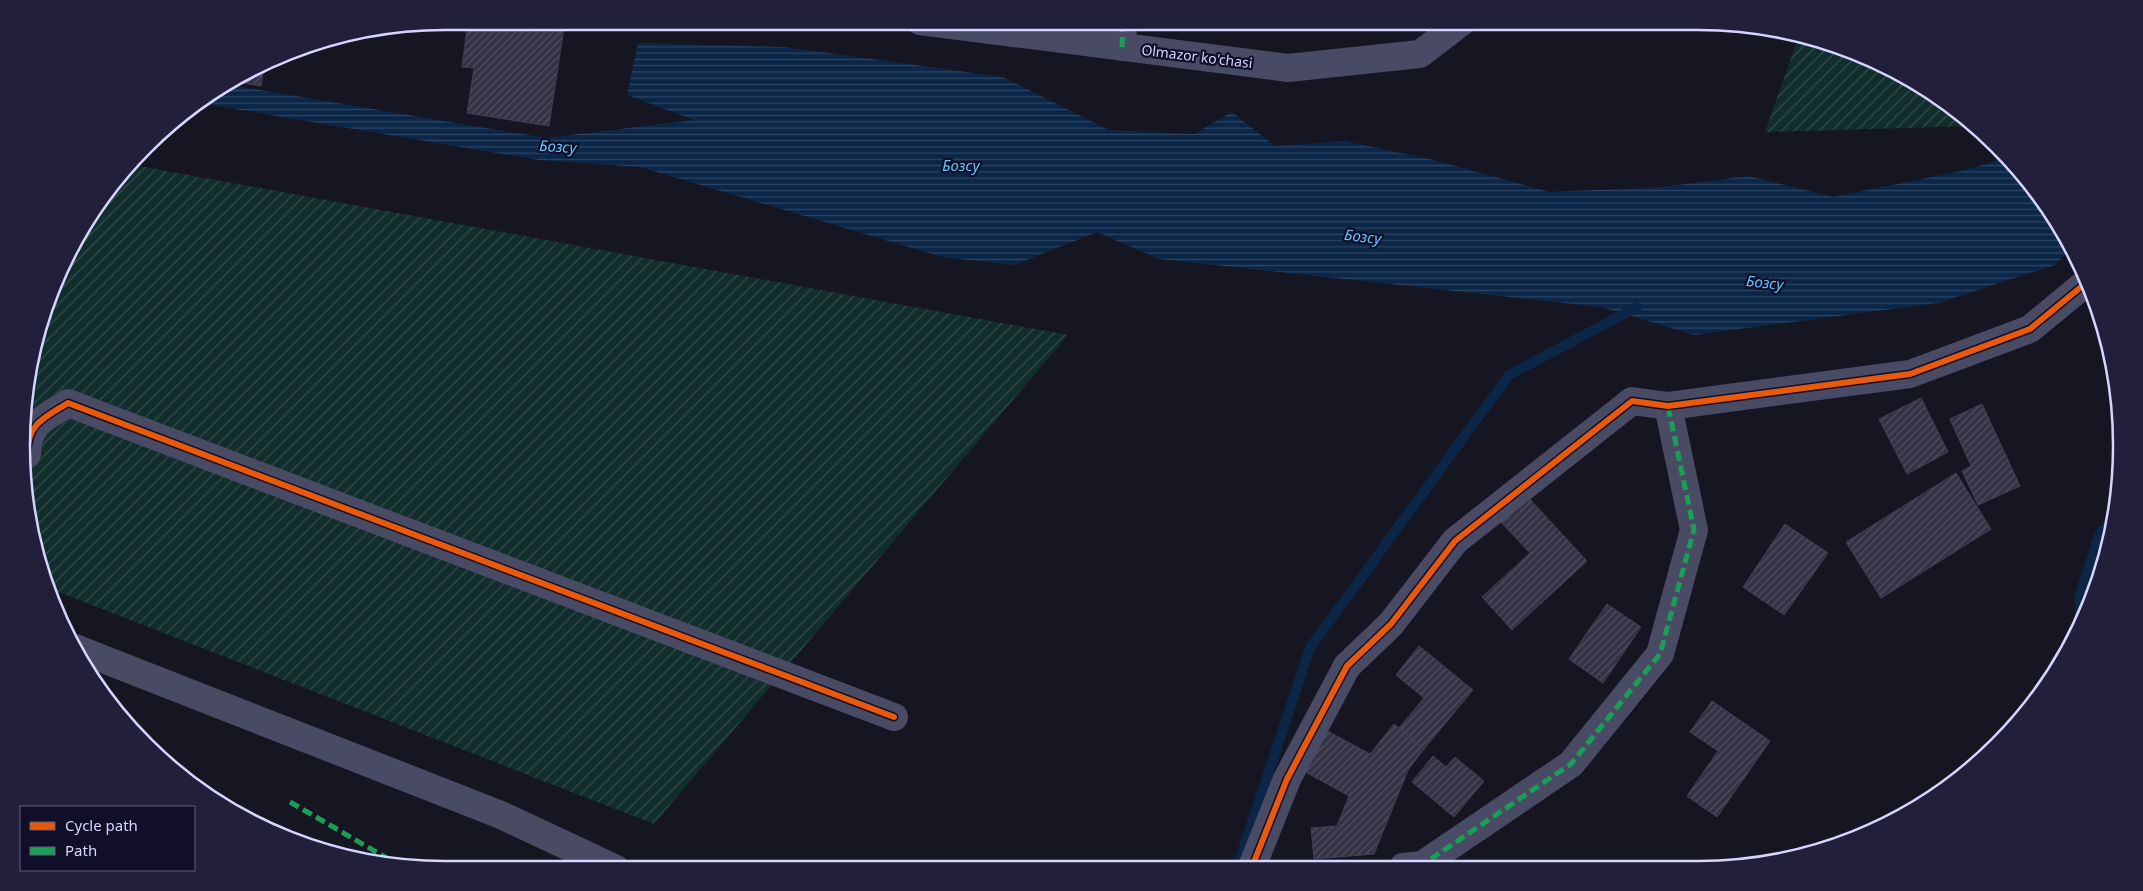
<svg xmlns="http://www.w3.org/2000/svg" width="2143" height="891" viewBox="0 0 2143 891" font-family="'Noto Sans',sans-serif">
  <defs>
    <pattern id="garden-furrows" width="10" height="10" patternUnits="userSpaceOnUse" patternTransform="scale(1.25)"><rect width="10" height="10" fill="#122e2c"/><path d="M-1 1l2-2M0 10L10 0M9 11l2-2" fill="none" stroke="#344b4c"/></pattern>
    <pattern id="water-rules" width="6" height="5" patternUnits="userSpaceOnUse" patternTransform="scale(1.25)"><rect width="6" height="5" fill="#0b2647"/><path d="M0 2.5h6" fill="none" stroke="#2e4563"/></pattern>
    <pattern id="building-hatch" width="6" height="6" patternUnits="userSpaceOnUse" patternTransform="scale(1.25)"><rect width="6" height="6" fill="#343244"/><path d="M-1 1l2-2M0 6l6-6M5 7l2-2" fill="none" stroke="#514f60"/></pattern>
  </defs>
  <rect width="100%" height="100%" fill="#161522"/>
  <!-- garden -->
  <g fill="url(#garden-furrows)">
    <polygon points="1798,38 1834,44 1909,78 1976,126 1765,132"/>
    <polygon points="134,165 1068,335 654,824 48,588 29,529 25,390 44,309 78,234"/>
  </g>
  <!-- water -->
  <polygon fill="url(#water-rules)" points="638,43 784,47 1003,77 1109,130 1194,134 1232,112 1275,146 1345,141 1438,161 1549,192 1662,187 1748,176 1834,197 1961,171 2006,158 2034,187 2072,247 2055,265 1938,303 1694,335 1601,307 1159,259 1097,232 1014,265 942,257 640,167 539,160 199,103 225,84 546,138 694,120 627,95"/>
  <g fill="none" stroke-linecap="round" stroke-linejoin="round">
    <!-- stream -->
    <g stroke="#0b2647" stroke-width="10">
      <polyline points="2080,620 2080,595 2099,535 2115,516"/>
      <polyline points="1237,868 1310,648 1509,375 1637,307"/>
    </g>
  </g>
  <!-- building -->
  <g fill="url(#building-hatch)" stroke="#413f56">
    <polygon points="468,21 565,21 549,126 467,113 474,68 462,67"/>
    <polygon points="264,64 261,86 229,81 234,78"/>
    <polygon points="1921,398 1948,452 1907,474 1879,419"/>
    <polygon points="1982,404 2020,486 1978,505 1962,471 1971,466 1950,419"/>
    <polygon points="1956,473 1991,529 1881,598 1846,542"/>
    <polygon points="1527,496 1587,561 1512,630 1482,597 1530,553 1500,521"/>
    <polygon points="1785,524 1828,553 1784,615 1743,587"/>
    <polygon points="1607,604 1641,627 1603,683 1569,659"/>
    <polygon points="1419,646 1473,690 1424,749 1399,728 1424,698 1396,675"/>
    <polygon points="1712,701 1770,741 1717,817 1687,796 1718,751 1690,732"/>
    <polygon points="1394,724 1424,749 1408,770 1374,854 1314,859 1311,828 1337,826 1349,796 1300,769 1322,728 1370,754"/>
    <polygon points="1433,756 1446,767 1455,757 1484,781 1454,817 1412,782"/>
  </g>
  <g fill="none" stroke-linecap="round" stroke-linejoin="round">
    <!-- street -->
    <g stroke="#494a63" stroke-width="28">
      <polyline points="920,21 1288,68 1420,54 1463,21"/>
      <polyline points="1122,47 1123,21"/>
      <path d="M27,454C28,423 44,418 68,403L894,717"/>
      <polyline points="75,648 501,815 616,869"/>
      <polyline points="1252,867 1287,779 1347,666 1391,624 1455,541 1632,401 1668,406 1910,374 2030,329 2087,282"/>
      <polyline points="1403,867 1422,865 1571,764 1660,654 1694,530 1668,406"/>
    </g>
    <!-- quiet -->
    <g stroke="#1a9f57" stroke-width="5" stroke-dasharray="10 5" stroke-linecap="butt">
      <polyline points="1122,47 1123,21"/>
      <polyline points="290,802 392,861"/>
      <polyline points="1403,867 1422,865 1571,764 1660,654 1694,530 1668,406"/>
    </g>
    <!-- cycleway casing -->
    <g stroke="#110f28" stroke-width="9">
      <g id="cycleway">
        <path d="M27,454C28,423 44,418 68,403L894,717"/>
        <polyline points="1252,867 1287,779 1347,666 1391,624 1455,541 1632,401 1668,406 1910,374 2030,329 2087,282"/>
      </g>
    </g>
    <!-- cycleway -->
    <use href="#cycleway" stroke="#e8590c" stroke-width="6"/>
  </g>
  <g text-anchor="middle" dominant-baseline="central" stroke-width="4.5" stroke-linejoin="round" paint-order="stroke">
    <!-- street labels -->
    <g font-size="14" fill="#d6d5ff" stroke="#110f28">
      <text transform="translate(1197 56) rotate(7)">Olmazor ko'chasi</text>
    </g>
    <!-- water labels -->
    <g font-size="15" font-style="italic" fill="#63c6ff" stroke="#110f28">
      <text transform="translate(558 146) rotate(4)">Бозсу</text>
      <text x="961" y="165">Бозсу</text>
      <text transform="translate(1363 236) rotate(7)">Бозсу</text>
      <text transform="translate(1765 282) rotate(6)">Бозсу</text>
    </g>
  </g>
  <!-- crop -->
  <path d="M0 0H2143V891H0ZM445 30H1698A415 415 0 0 1 2113 445V446A415 415 0 0 1 1698 861H445A415 415 0 0 1 30 446V445A415 415 0 0 1 445 30Z" fill="#211f39" fill-rule="evenodd"/>
  <path fill="none" stroke="#d6d5ff" stroke-width="2.5" d="M445 30H1698A415 415 0 0 1 2113 445V446A415 415 0 0 1 1698 861H445A415 415 0 0 1 30 446V445A415 415 0 0 1 445 30Z"/>
  <!-- legend -->
  <rect x="20" y="806" width="175" height="65" fill="#110f28" stroke="#605e7e"/>
  <rect x="30" y="822" width="25" height="8" fill="#e8590c" stroke="#605e7e"/>
  <text x="65" y="831" font-size="15" fill="#d6d5ff">Cycle path</text>
  <rect x="30" y="847" width="25" height="8" fill="#1a9f57" stroke="#605e7e"/>
  <text x="65" y="856" font-size="15" fill="#d6d5ff">Path</text>
</svg>
